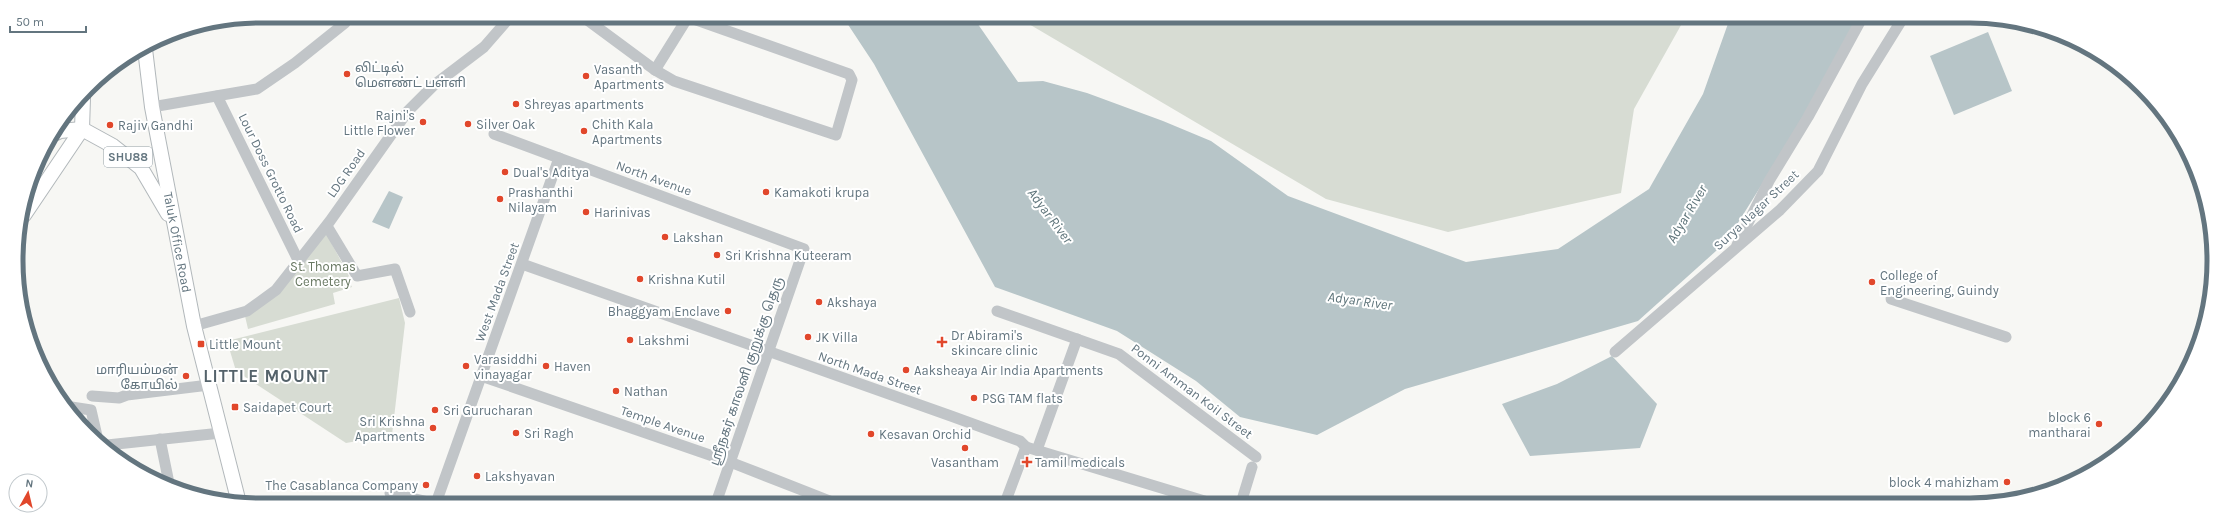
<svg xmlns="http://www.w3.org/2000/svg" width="2230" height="521" viewBox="0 0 2230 521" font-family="Karla,'Noto Sans Tamil',sans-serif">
  <rect width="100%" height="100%" fill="#f7f7f4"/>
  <!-- green -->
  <g fill="#d7dcd3">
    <polygon points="1017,17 1685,18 1634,109 1621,193 1448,232 1326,199"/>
    <polygon points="326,233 349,276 347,278 352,287 333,293 335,304 248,329 245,316"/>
    <polygon points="399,298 405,323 392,435 346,443 236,371 227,341"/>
  </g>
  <!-- water -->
  <g fill="#b7c5c8">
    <polygon points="843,17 973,17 1018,82 1043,81 1087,93 1163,121 1211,141 1288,196 1466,262 1558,249 1649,189 1703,94 1730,18 1866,18 1726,242 1638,321 1405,389 1317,435 1240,417 1196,381 1117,331 995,287 874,64"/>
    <polygon points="1988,32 2012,91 1954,115 1930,56"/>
    <polygon points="389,191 403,197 389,229 372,222"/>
    <polygon points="1612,356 1657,404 1640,448 1530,456 1502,404 1557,384"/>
  </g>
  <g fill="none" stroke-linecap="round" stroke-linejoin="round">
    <!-- major casing -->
    <g stroke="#b2b8bb" stroke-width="16">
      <g id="major">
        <path id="s1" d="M145,49L152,107L194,326L239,503"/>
        <polyline points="56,133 60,131 82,129 113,146 141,168 168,214"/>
        <polyline points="24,215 82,129 83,98"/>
      </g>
    </g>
    <!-- minor -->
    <g stroke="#c1c5c8" stroke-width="11">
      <polyline points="582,16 655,70 674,81 836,135 852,80 849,74 688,17"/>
      <polyline points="165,36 167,34"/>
      <polyline points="655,70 688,17"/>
      <polyline points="217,96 299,262"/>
      <polyline points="152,107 257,89 295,63 345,23"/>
      <polyline points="494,134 804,249 716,503"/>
      <polyline points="327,226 357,276 395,269 410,312"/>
      <polyline points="1737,245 1769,181 1808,117 1862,18"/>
      <polyline points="522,264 951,416 1020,441 1026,447 1211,503"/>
      <polyline points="1891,299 2006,337"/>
      <polyline points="997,311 1119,354 1256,457"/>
      <polyline points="194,326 247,311 276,290 330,221 408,111 434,85 484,47 511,16"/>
      <polyline points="1615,352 1780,210 1818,171 1862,84 1903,18"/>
      <polyline points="481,376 730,462 835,503"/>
      <polyline points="92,396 119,398 127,395 209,385"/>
      <polyline points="65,406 91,410 97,436"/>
      <polyline points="160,439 169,483"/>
      <polyline points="107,445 221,433"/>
      <polyline points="1037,450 1077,339"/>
      <polyline points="390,493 433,503"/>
      <polyline points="436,503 559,158"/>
      <polyline points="1005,503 1026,447"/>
      <polyline points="1241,503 1252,467"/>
    </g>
    <!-- major -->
    <use href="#major" stroke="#fff" stroke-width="14"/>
    <!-- rail -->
    <polyline stroke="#a0a8ac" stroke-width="3" stroke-dasharray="6 3" stroke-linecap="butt" points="66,119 96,87 105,73"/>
  </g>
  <!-- markers -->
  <g fill="#e1472b" stroke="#fff" stroke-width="1.5">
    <circle cx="347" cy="74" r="4"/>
    <circle cx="586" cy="76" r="4"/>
    <circle cx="516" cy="104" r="4"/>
    <circle cx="423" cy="122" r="4"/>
    <circle cx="468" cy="124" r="4"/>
    <circle cx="110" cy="125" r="4"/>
    <circle cx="584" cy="131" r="4"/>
    <circle cx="505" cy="172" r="4"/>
    <circle cx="766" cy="192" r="4"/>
    <circle cx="500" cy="199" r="4"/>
    <circle cx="586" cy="212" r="4"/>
    <circle cx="665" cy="237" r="4"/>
    <circle cx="717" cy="255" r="4"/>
    <circle cx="640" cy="279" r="4"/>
    <circle cx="1872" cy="282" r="4"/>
    <circle cx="819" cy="302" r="4"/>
    <circle cx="728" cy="311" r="4"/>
    <circle cx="808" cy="337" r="4"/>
    <circle cx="630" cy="340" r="4"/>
    <path d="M940 336h4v4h4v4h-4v4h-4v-4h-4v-4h4z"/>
    <rect x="197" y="340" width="8" height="8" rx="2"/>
    <circle cx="466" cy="366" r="4"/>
    <circle cx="546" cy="366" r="4"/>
    <circle cx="906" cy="370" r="4"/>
    <circle cx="186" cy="376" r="4"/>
    <circle cx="616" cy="391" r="4"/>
    <circle cx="974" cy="398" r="4"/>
    <rect x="231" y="403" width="8" height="8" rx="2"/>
    <circle cx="435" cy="410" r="4"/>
    <circle cx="2099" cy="424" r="4"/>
    <circle cx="433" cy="428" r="4"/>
    <circle cx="516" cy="433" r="4"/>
    <circle cx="871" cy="434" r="4"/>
    <circle cx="965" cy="448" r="4"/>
    <path d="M1025 456h4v4h4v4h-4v4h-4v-4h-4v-4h4z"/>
    <circle cx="477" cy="476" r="4"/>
    <circle cx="2007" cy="482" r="4"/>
    <circle cx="426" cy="485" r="4"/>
  </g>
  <g text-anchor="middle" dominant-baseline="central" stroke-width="4" stroke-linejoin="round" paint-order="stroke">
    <!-- shield labels -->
    <rect fill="#fff" stroke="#929ea5" stroke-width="1" x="104" y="147" width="48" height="20" rx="3"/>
    <g font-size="12" font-weight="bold" fill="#63757f">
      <text x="128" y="157">SHU88</text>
    </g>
    <!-- poi labels -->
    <g font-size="13" fill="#63757f" stroke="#fff" text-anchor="start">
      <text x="355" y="67">லிட்டில்<tspan x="355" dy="15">மௌண்ட் பள்ளி</tspan></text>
      <text x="594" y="69">Vasanth<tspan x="594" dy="15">Apartments</tspan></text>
      <text x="524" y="104">Shreyas apartments</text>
      <text x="415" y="115" text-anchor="end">Rajni's<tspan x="415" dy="15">Little Flower</tspan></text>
      <text x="476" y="124">Silver Oak</text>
      <text x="592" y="124">Chith Kala<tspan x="592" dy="15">Apartments</tspan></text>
      <text x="118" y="125">Rajiv Gandhi</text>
      <text x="513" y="172">Dual's Aditya</text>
      <text x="508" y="192">Prashanthi<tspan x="508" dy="15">Nilayam</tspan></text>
      <text x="774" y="192">Kamakoti krupa</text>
      <text x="594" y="212">Harinivas</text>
      <text x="673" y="237">Lakshan</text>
      <text x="725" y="255">Sri Krishna Kuteeram</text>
      <text x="1880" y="275">College of<tspan x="1880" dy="15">Engineering, Guindy</tspan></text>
      <text x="648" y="279">Krishna Kutil</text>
      <text x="827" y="302">Akshaya</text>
      <text x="720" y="311" text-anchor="end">Bhaggyam Enclave</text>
      <text x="951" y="335">Dr Abirami's<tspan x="951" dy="15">skincare clinic</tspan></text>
      <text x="816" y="337">JK Villa</text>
      <text x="638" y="340">Lakshmi</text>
      <text x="209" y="344">Little Mount</text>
      <text x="474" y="359">Varasiddhi<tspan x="474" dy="15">vinayagar</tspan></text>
      <text x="554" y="366">Haven</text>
      <text x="178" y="369" text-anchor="end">மாரியம்மன்<tspan x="178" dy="15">கோயில்</tspan></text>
      <text x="914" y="370">Aaksheaya Air India Apartments</text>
      <text x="624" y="391">Nathan</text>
      <text x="982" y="398">PSG TAM flats</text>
      <text x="243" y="407">Saidapet Court</text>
      <text x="443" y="410">Sri Gurucharan</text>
      <text x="2091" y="417" text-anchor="end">block 6<tspan x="2091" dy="15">mantharai</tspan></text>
      <text x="425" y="421" text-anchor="end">Sri Krishna<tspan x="425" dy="15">Apartments</tspan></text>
      <text x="524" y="433">Sri Ragh</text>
      <text x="879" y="434">Kesavan Orchid</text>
      <text x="965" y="462" text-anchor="middle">Vasantham</text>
      <text x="1035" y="462">Tamil medicals</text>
      <text x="485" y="476">Lakshyavan</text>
      <text x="1999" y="482" text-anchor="end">block 4 mahizham</text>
      <text x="418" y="485" text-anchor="end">The Casablanca Company</text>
    </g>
    <!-- street labels -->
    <g font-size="13" fill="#63757f" stroke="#fff">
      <text transform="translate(271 173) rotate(64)">Lour Doss Grotto Road</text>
      <text transform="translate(346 173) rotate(-55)">LDG Road</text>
      <text transform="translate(654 178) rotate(20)">North Avenue</text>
      <text transform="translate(1756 210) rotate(-43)">Surya Nagar Street</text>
      <text stroke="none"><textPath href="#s1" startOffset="196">Taluk Office Road</textPath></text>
      <text transform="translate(497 292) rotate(-70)">West Mada Street</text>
      <text transform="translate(746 371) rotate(-71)">ஸ்ரீநகர் காலனி குறுக்கு தெரு</text>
      <text transform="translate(870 373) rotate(19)">North Mada Street</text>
      <text transform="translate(1192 391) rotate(37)">Ponni Amman Koil Street</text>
      <text transform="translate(663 424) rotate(19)">Temple Avenue</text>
    </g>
    <!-- park labels -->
    <g font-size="13" fill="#677761" stroke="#fff">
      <text x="323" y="266">St. Thomas<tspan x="323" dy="15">Cemetery</tspan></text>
    </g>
    <!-- water labels -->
    <g font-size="14" font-style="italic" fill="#5e747a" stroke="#fff">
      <text transform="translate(1687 214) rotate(-59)">Adyar River</text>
      <text transform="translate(1050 216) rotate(53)">Adyar River</text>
      <text transform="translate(1360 301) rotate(8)">Adyar River</text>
    </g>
    <!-- district labels -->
    <g font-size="17" font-weight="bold" letter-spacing="1" fill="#54626a" stroke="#fff">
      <text x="266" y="376">LITTLE MOUNT</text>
    </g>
  </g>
  <!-- crop -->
  <path d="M0 0H2230V521H0ZM260 23H1970A237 237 0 0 1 2207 260V261A237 237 0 0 1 1970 498H260A237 237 0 0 1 23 261V260A237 237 0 0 1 260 23Z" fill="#fff" fill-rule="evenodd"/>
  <path fill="none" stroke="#63757f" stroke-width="5" d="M260 23H1970A237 237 0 0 1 2207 260V261A237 237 0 0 1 1970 498H260A237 237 0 0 1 23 261V260A237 237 0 0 1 260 23Z"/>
  <!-- north arrow -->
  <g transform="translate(28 493) rotate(8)"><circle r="19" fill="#ffffff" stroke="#c1c8cc"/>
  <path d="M0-3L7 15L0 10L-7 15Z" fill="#e1472b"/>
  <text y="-6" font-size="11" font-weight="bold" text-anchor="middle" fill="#63757f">N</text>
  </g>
  <!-- scale -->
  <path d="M10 26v6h76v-6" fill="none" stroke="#63757f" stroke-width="2"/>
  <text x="16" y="26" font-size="12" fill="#63757f" stroke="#ffffff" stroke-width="3" paint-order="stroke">50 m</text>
</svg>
